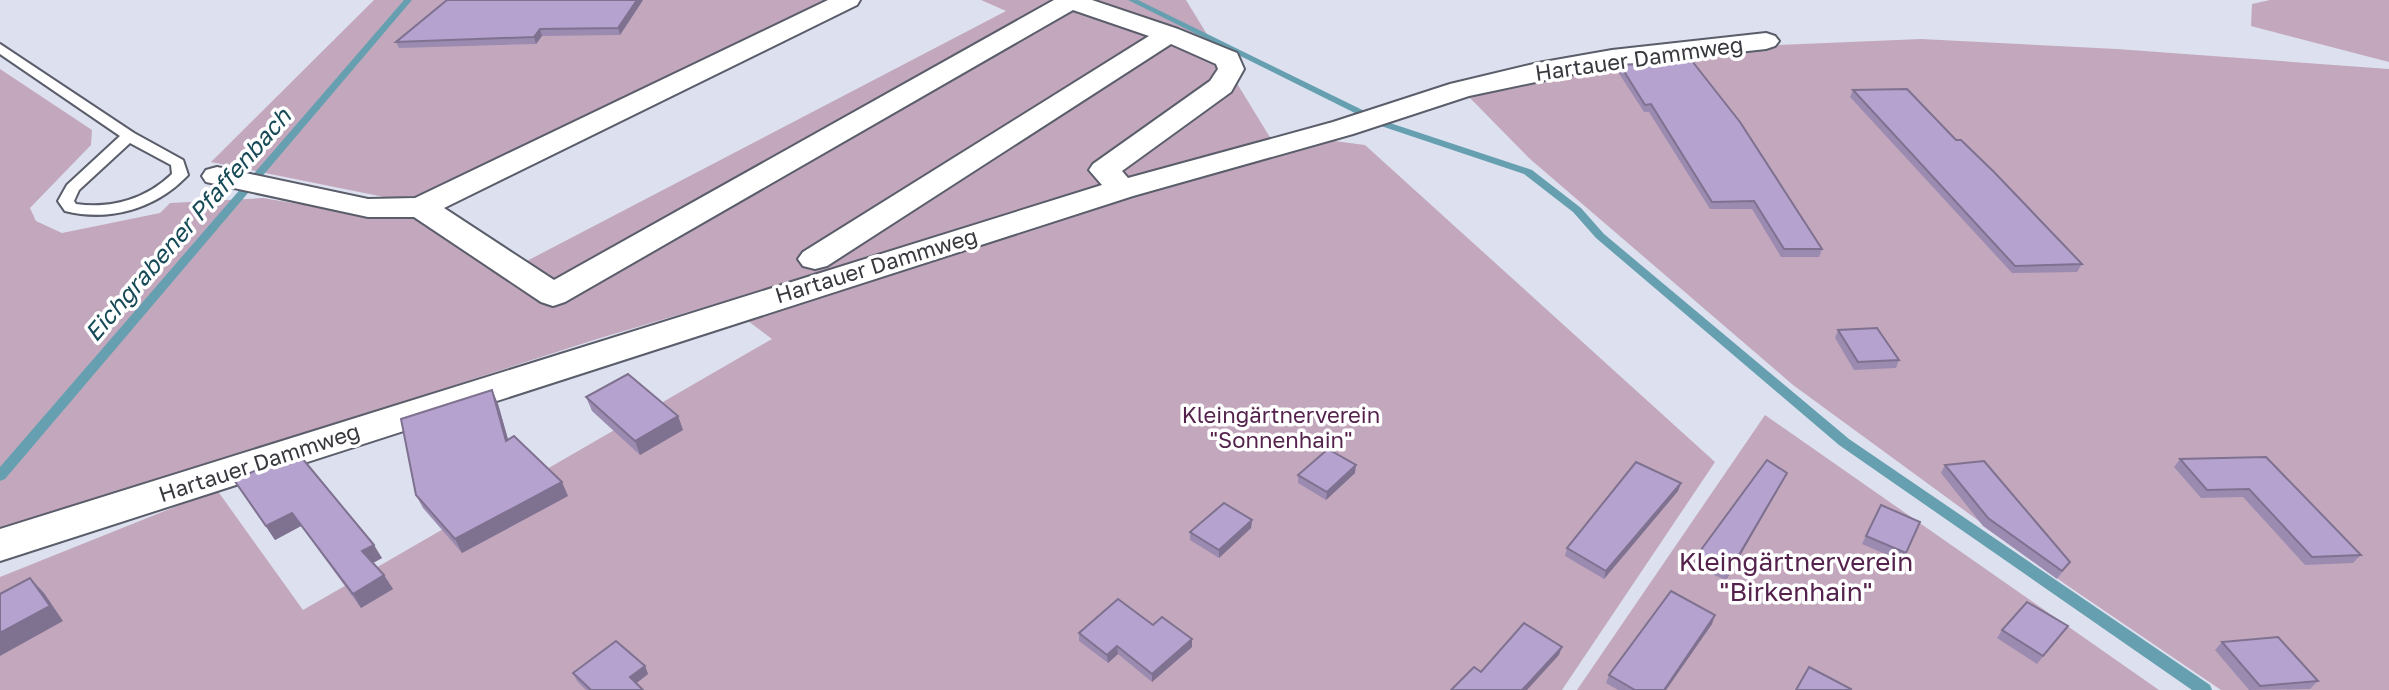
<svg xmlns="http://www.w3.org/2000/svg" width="2389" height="690" viewBox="0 0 2389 690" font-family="'Golos Text',sans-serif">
  <rect width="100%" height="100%" fill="#dde1ef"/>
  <!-- green -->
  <g fill="#c3a8bd">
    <polygon points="374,0 835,0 422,197 394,199 211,162"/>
    <polygon points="981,0 1186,0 1271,139 597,339 0,532 0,69 92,130 91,145 30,208 36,221 62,233 160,213 170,203 263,198 359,214 417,217 500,275 1006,11"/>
    <polygon points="2270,0 2389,0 2389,62 2251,26 2252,4"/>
    <polygon points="1921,39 2117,49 2389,69 2389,690 2221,690 2065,584 1793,385 1530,159 1468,96 1615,66 1777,45"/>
    <polygon points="1327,140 1365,145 1715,462 1562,690 0,690 0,577 217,490 303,610 772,339 740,315 1132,195"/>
    <polygon points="1765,415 2159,690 1577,690"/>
  </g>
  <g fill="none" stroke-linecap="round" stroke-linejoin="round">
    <!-- stream -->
    <g fill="#66a0b0" fill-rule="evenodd">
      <polygon points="404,0 412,0 5,479 0,481 0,467"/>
      <polygon points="1128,0 1138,0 1387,122 1532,170 1581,208 1604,234 1849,439 2210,685 2212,690 2192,690 1839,445 1596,238 1573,212 1524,174 1381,126"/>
    </g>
    <!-- lane casing -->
    <g stroke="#5a5d6a" stroke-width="4">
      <path id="lane" d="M0,44L134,133L183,160L188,175L185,178C154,209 109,222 65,211L58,201L67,185L120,136L0,54ZM130,143L171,165L172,174C146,199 112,209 76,204L74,201L79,190Z"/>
    </g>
    <!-- street casing -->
    <g stroke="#5a5d6a" stroke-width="4">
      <polygon id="street" points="828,0 860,0 857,5 444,208 554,280 1054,0 1092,0 1178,29 1237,53 1244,69 1231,92 1122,171 1128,178 1333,122 1450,84 1538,63 1612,50 1766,33 1775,36 1779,41 1775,46 1766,49 1612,66 1469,96 1353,134 1133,196 0,561 0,529 1102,185 1089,170 1093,164 1210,81 1218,69 1216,64 1171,44 827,266 815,269 803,266 798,259 803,252 1149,36 1073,10 565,302 553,306 541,302 414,217 368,217 206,182 202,176 206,170 217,167 368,199 415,198"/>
    </g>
    <!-- lane -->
    <use href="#lane" fill="#fff" fill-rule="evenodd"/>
    <!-- street -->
    <use href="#street" fill="#fff" fill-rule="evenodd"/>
  </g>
  <!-- wall -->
  <g fill="#9c8bb1">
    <polygon points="643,0 620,35 542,36 536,44 399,48 396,42"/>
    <polygon points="1620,65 1822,249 1819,257 1781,257 1752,209 1710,209 1649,112 1644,112 1618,72"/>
    <polygon points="1853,90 1956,140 2082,264 2077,272 2012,273 1850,97"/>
    <polygon points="1838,330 1899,360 1896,368 1854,370 1835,338"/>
    <polygon points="492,390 498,404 508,439 568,496 462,553 423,508 416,495"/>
    <polygon points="586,397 678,416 683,430 640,455 592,411"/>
    <polygon points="2266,457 2361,555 2353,563 2305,565 2243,497 2201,498 2174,467 2180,459"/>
    <polygon points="1945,465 2070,562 2057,579 1983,526 1941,473"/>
    <polygon points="1355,473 1326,500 1298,483 1298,475"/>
    <polygon points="1787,473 1783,481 1726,580 1692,566 1695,558"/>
    <polygon points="234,480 382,558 373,563 393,589 361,608 301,526 275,540"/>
    <polygon points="1681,483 1678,491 1604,579 1565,556 1567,548"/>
    <polygon points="1881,505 1906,553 1901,561 1862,544"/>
    <polygon points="1252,520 1251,528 1219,558 1190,540 1190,532"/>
    <polygon points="1712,624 1666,690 1618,690 1606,683 1609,675"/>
    <polygon points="1153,625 1192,647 1152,682 1118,654 1108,663 1079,641 1079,633"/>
    <polygon points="2068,626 2037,664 1997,638 2002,630"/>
    <polygon points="2222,642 2318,681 2310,689 2249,690 2215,650"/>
    <polygon points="645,666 648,674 636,683 643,690 586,690 577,681 573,673"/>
  </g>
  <!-- shaded-wall -->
  <g fill="#7f7190">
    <polygon points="637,0 643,0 620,35 618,28"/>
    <polygon points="540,29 542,36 536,44 534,37"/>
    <polygon points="492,390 498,404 512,454 506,441"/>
    <polygon points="678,416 683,430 640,455 635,441"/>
    <polygon points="1356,465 1355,473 1326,500 1327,492"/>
    <polygon points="1787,473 1783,481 1726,580 1729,572"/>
    <polygon points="562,482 568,496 462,553 455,539"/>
    <polygon points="1681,483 1678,491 1604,579 1606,571"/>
    <polygon points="292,513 301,526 275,540 266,526"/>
    <polygon points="1252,520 1251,528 1219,558 1219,550"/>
    <polygon points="374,545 382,558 371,564 362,551"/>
    <polygon points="384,575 393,589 361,608 353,594"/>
    <polygon points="30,578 44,593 63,621 0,656 0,633"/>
    <polygon points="1715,615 1712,624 1666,690 1664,690"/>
    <polygon points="1192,639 1192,647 1152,682 1152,674"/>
    <polygon points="1117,646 1118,654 1108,663 1107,655"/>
    <polygon points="1562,647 1559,655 1527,690 1522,690"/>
    <polygon points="645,666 648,674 634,685 630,677"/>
  </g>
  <!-- building -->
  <g fill="#b5a2ce" stroke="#7f7190" stroke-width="2">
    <polygon points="447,0 637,0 618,28 540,29 534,37 396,42"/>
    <polygon points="1692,61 1740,122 1822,249 1784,249 1754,201 1712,202 1651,104 1645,105 1620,65"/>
    <polygon points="1907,89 1956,140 1961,140 1994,172 2082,264 2015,266 1853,90"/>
    <polygon points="1877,328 1899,360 1858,362 1838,330"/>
    <polygon points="628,374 678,416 635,441 586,397"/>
    <polygon points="492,390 506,441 514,436 562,482 455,539 416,495 401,419"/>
    <polygon points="1328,449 1356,465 1327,492 1298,475"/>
    <polygon points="297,452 374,545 362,551 384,575 353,594 292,513 266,526 234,480"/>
    <polygon points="2266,457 2361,555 2312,557 2249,489 2207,490 2180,459"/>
    <polygon points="1767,460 1787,473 1729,572 1695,558"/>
    <polygon points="1984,461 2070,562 2062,571 1988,518 1945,465"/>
    <polygon points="1636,462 1681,483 1606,571 1567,548"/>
    <polygon points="1224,503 1252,520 1219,550 1190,532"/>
    <polygon points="1881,505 1920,522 1906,553 1866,536"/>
    <polygon points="30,578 50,606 0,633 0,594"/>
    <polygon points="1671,591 1715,615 1664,690 1635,690 1609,675"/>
    <polygon points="1118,599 1153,625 1162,617 1192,639 1152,674 1117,646 1107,655 1079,633"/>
    <polygon points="2027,602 2068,626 2043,656 2002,630"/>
    <polygon points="1524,623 1562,647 1522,690 1451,690 1474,667 1481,672"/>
    <polygon points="2278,637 2318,681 2260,686 2222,642"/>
    <polygon points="616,641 645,666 630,677 643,690 591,690 573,673"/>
    <polygon points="1809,667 1851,689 1850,690 1796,690"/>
  </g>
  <g text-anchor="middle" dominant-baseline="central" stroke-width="7" stroke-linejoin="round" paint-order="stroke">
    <!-- street labels -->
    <g font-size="22" fill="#37393e" stroke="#fff">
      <text transform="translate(1639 58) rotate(-8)">Hartauer Dammweg</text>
      <text transform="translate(876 265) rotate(-17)">Hartauer Dammweg</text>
      <text transform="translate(259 462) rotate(-18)">Hartauer Dammweg</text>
    </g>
    <!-- park labels -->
    <g font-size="22" fill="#54224c" stroke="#fff">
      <text x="1281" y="414">Kleingärtnerverein<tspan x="1281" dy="25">"Sonnenhain"</tspan></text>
    </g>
    <!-- water labels -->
    <g font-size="24" font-style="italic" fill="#164a56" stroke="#fff">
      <text transform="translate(187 224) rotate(-49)">Eichgrabener Pfaffenbach</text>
    </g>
    <!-- near-park labels -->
    <g font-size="26" fill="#54224c" stroke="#fff">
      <text x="1796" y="561">Kleingärtnerverein<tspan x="1796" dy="30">"Birkenhain"</tspan></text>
    </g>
  </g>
</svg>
